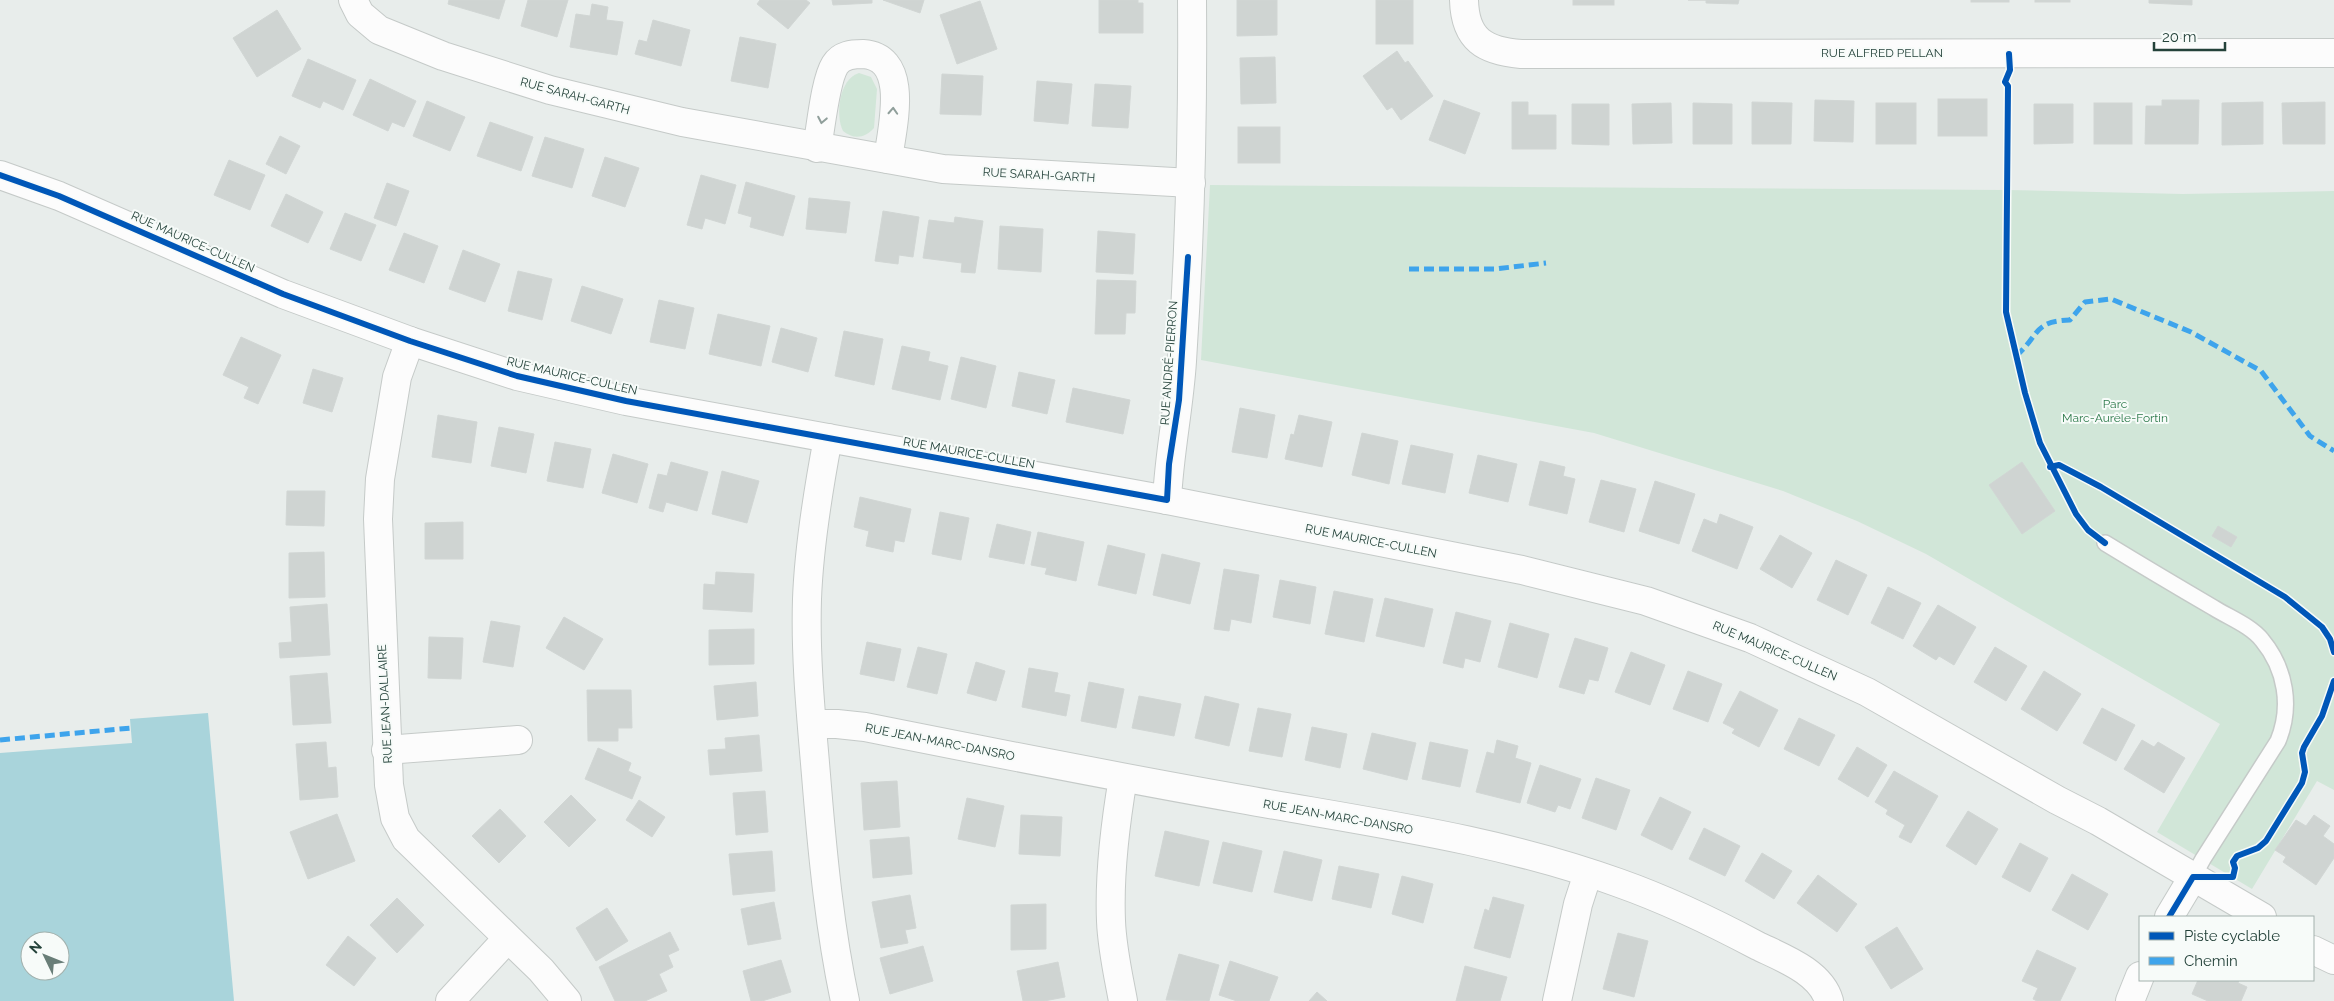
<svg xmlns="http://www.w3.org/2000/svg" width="2334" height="1001" viewBox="0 0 2334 1001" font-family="Raleway,sans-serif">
  <rect width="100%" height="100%" fill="#e8edeb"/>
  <!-- green -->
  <g fill="#d1e6d8">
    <path d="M859,73L871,77L877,89L874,128C865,138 854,140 843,131C835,115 839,79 859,73Z"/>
    <polygon points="1210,185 2007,190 2183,194 2334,191 2334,790 2317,781 2252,889 2157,832 2220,724 1926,554 1857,521 1783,491 1594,433 1201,360"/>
  </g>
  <!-- water -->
  <path fill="#a9d4db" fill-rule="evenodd" d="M208,713L234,1001H0V753L132,743L130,719ZM30,941H60V971H30Z"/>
  <!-- building -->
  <g fill="#cfd4d2" stroke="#d1d6d4">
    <polygon points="449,0 505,0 499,19 448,4"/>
    <polygon points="528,0 568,0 557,37 521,26"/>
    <polygon points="760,0 806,0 810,3 788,29 757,4"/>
    <polygon points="832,0 872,0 872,3 833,5"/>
    <polygon points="883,0 924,0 920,13"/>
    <polygon points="1099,0 1138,0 1138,3 1143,3 1143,33 1099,33"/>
    <polygon points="1237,0 1277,0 1277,35 1237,36"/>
    <rect x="1376" y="0" width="37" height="44"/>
    <rect x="1573" y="0" width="41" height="5"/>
    <polygon points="1688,0 1739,0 1738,4 1706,3 1706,0"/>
    <rect x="1971" y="0" width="38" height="2"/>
    <rect x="2035" y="0" width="35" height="2"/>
    <polygon points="2149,0 2192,0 2192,5 2149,3"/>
    <polygon points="980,1 997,49 957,64 940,15"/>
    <polygon points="592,4 608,7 606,20 623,22 617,55 570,47 576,14 590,16"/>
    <polygon points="277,10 301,49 257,77 233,38"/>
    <polygon points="653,20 690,30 681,66 635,54 639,40 647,42"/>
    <polygon points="740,37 776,44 768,88 731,81"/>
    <polygon points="1397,51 1405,63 1408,61 1433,96 1401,120 1392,107 1387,110 1363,76"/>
    <polygon points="1275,57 1276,103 1241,104 1240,58"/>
    <polygon points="308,59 356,80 343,110 323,101 320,108 292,96"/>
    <polygon points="942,74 983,76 981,115 940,114"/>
    <polygon points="370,79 416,101 404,127 392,122 388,131 353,115"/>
    <polygon points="1037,81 1072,84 1068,124 1034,121"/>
    <polygon points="1095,84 1131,86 1128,128 1092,126"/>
    <rect x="1938" y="99" width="49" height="37"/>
    <polygon points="1444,100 1480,113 1465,154 1429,140"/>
    <polygon points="1815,100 1854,101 1853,142 1814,141"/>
    <polygon points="2162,100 2199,100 2198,144 2145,144 2146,106 2162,106"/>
    <polygon points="427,101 465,117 450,151 413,136"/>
    <polygon points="1512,102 1528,102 1528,115 1556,115 1556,149 1512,149"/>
    <polygon points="1752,102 1792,103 1791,144 1752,144"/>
    <polygon points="2263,102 2263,144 2222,145 2222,103"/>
    <polygon points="2325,102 2325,144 2283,144 2282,103"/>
    <polygon points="1671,103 1672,143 1633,144 1632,104"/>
    <polygon points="1693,103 1732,104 1732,144 1693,144"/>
    <rect x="1876" y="103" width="40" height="41"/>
    <rect x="2094" y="103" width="38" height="41"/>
    <polygon points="1572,104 1609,104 1609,145 1572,144"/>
    <polygon points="2034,104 2073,104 2073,143 2034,144"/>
    <polygon points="490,122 533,137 521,171 477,156"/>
    <rect x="1238" y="127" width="42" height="36"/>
    <polygon points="280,136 300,146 286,174 266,164"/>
    <polygon points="545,137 584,149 572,188 532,176"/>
    <polygon points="605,157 639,168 625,207 592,196"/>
    <polygon points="229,160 265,175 250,210 214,195"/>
    <polygon points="701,175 736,185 725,224 705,218 702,229 687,225"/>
    <polygon points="746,182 795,196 783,236 750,227 752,217 738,213"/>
    <polygon points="387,183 409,191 396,226 374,218"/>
    <polygon points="286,194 323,212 308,243 271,226"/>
    <polygon points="809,198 850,202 846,233 806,229"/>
    <polygon points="883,211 919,217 913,257 899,255 898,264 875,261"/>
    <polygon points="345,213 376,225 361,261 330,249"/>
    <polygon points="955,217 983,221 975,273 961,272 962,263 923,258 929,220 954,223"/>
    <polygon points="1000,226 1043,229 1041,272 998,269"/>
    <polygon points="1098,231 1135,234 1133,274 1096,272"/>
    <polygon points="404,233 438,246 424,283 389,270"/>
    <polygon points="463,250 500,264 485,302 449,289"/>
    <polygon points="518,271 552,279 542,320 508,311"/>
    <polygon points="1097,280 1136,281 1135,313 1126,313 1125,334 1095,334"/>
    <polygon points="582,286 623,299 611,334 571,321"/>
    <polygon points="659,300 694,308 685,349 650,342"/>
    <polygon points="718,314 770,326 761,366 709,354"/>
    <polygon points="781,328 817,338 808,372 772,362"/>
    <polygon points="844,331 883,339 874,385 835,376"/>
    <polygon points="241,337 281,355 258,404 244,398 249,387 223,375"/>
    <polygon points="902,346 930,352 928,361 948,366 940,400 892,389"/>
    <polygon points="961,357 996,366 986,408 951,399"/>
    <polygon points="313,369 343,378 332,412 303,403"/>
    <polygon points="1019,372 1055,380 1047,414 1012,406"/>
    <polygon points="1073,388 1130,400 1123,434 1066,422"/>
    <polygon points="1240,408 1275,415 1267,458 1232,452"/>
    <polygon points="438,415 477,422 471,463 432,457"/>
    <polygon points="1299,415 1332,422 1322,467 1285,459 1291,434 1294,435"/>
    <polygon points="499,427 534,434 526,473 491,466"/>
    <polygon points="1362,433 1398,441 1389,484 1352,475"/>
    <polygon points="555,442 591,449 583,488 547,481"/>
    <polygon points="1411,445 1453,454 1445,493 1402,484"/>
    <polygon points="613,454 648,464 637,503 602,493"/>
    <polygon points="1478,455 1517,464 1508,502 1469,493"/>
    <polygon points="1540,461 1565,467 1563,476 1575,479 1567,514 1529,505"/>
    <polygon points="671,462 708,472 697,511 666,502 663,512 649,508 658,474 667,476"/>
    <polygon points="2022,462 2055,511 2022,534 1989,485"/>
    <polygon points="722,471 759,481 747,523 712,514"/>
    <polygon points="1601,480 1636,489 1624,532 1589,522"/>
    <polygon points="1655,481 1695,494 1679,544 1639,531"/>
    <polygon points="287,491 325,491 324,526 286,525"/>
    <polygon points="860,497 911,509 904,542 895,540 893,552 866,546 869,531 854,527"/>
    <polygon points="940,512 969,518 961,560 932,554"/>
    <polygon points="1720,514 1753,527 1737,569 1692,551 1704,519 1717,524"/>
    <polygon points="463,522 463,559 425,559 425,523"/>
    <polygon points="997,524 1031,532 1024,564 989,557"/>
    <polygon points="2218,526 2237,537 2231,547 2212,536"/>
    <polygon points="1038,532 1084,542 1076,581 1045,574 1047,568 1031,565"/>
    <polygon points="1780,535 1812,553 1792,588 1760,569"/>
    <polygon points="1108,545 1145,554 1136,594 1098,585"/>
    <polygon points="324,552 325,597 289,598 289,553"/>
    <polygon points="1162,554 1200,563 1190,604 1153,595"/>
    <polygon points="1836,560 1867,575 1848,615 1817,600"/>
    <polygon points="1224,569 1259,575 1251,623 1231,619 1229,631 1214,629"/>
    <polygon points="716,572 754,574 752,612 703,609 704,584 715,585"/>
    <polygon points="1280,580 1316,587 1310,624 1273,617"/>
    <polygon points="1888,587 1921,603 1903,639 1871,623"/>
    <polygon points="1334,591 1373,599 1364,642 1325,634"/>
    <polygon points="1385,598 1433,609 1424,647 1376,636"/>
    <polygon points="327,604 330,655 280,658 279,643 292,642 290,607"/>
    <polygon points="1938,605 1976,627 1954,665 1939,656 1936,660 1913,646"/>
    <polygon points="1456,612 1491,621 1480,662 1465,658 1463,668 1443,663"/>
    <polygon points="564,617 603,639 584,670 546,648"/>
    <polygon points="491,621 520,626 513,667 483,662"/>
    <polygon points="1510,623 1549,634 1537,678 1498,667"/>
    <polygon points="754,629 754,664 709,665 709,630"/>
    <polygon points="429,637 463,638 461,679 428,678"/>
    <polygon points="1575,638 1608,648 1598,681 1589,679 1584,694 1559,687"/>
    <polygon points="867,642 901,649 894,681 860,674"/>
    <polygon points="918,647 947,654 937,694 907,687"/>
    <polygon points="1995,647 2027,666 2006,701 1974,682"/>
    <polygon points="1631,652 1665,665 1650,705 1615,692"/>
    <polygon points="976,662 1005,671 996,701 967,693"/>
    <polygon points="1029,668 1058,673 1054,692 1070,695 1066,716 1022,707"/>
    <polygon points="1688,671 1722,684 1708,722 1673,709"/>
    <polygon points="2044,671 2081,694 2057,731 2021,709"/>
    <polygon points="327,673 331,723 293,725 290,676"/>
    <polygon points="756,682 758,716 717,720 714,686"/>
    <polygon points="1089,682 1124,689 1116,728 1081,721"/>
    <polygon points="587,690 631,690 632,728 618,728 618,741 588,741"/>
    <polygon points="1740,691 1778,710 1759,747 1732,733 1735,729 1723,723"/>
    <polygon points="1139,696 1181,704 1174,736 1132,728"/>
    <polygon points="1205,696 1239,704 1229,746 1195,738"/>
    <polygon points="1258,708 1291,714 1282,757 1249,751"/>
    <polygon points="2102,708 2135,725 2116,761 2083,743"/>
    <polygon points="1799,718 1835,735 1819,766 1784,749"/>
    <polygon points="1312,727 1347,734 1340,768 1305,760"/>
    <polygon points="1372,733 1416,743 1407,780 1363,769"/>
    <polygon points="759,735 762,771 710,775 708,750 726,749 725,738"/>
    <polygon points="1497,740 1518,746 1515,758 1531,763 1520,803 1476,792 1487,752 1494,754"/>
    <polygon points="2142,740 2154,747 2158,742 2185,758 2164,793 2124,769"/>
    <polygon points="326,742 328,768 336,767 338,797 300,800 296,744"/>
    <polygon points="1430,742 1468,750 1460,787 1422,779"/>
    <polygon points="1857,747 1887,765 1868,797 1838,779"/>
    <polygon points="598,748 631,763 628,771 641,777 632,799 585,779"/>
    <polygon points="1540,765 1581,779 1570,809 1558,805 1555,812 1527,803"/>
    <polygon points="1894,771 1938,796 1911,843 1899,837 1905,825 1886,814 1888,810 1875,802"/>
    <polygon points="1596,778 1630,790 1616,830 1582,818"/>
    <polygon points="897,781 900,827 864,830 861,783"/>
    <polygon points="765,791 768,832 736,835 733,793"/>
    <polygon points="571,795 596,820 569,847 544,822"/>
    <polygon points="1660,797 1691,812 1672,850 1641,835"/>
    <polygon points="967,798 1004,806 995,847 958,839"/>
    <polygon points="639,800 665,817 652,837 626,820"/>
    <polygon points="500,809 526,836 499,863 472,836"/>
    <polygon points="1968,811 1998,829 1976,865 1946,846"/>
    <polygon points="337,814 355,861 308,879 290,832"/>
    <polygon points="1021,815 1062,817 1060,856 1019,854"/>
    <polygon points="2314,815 2330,826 2323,836 2334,844 2334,858 2316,885 2283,862 2286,857 2275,850 2296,820 2306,826"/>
    <polygon points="1704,828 1740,846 1725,876 1689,859"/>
    <polygon points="1165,831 1209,841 1199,886 1155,876"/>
    <polygon points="909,837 912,874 873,878 870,840"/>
    <polygon points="1223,842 1262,851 1252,892 1213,883"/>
    <polygon points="2020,843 2048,858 2030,892 2002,877"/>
    <polygon points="772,851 775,891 733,895 729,854"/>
    <polygon points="1284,851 1322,860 1312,901 1274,892"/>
    <polygon points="1762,853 1792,871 1774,899 1745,881"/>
    <polygon points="1339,866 1379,874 1371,908 1332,899"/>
    <polygon points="2072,874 2108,894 2088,930 2052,910"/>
    <polygon points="1818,875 1857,904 1837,932 1797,903"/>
    <polygon points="1402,876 1433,884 1423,923 1392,914"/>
    <polygon points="910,895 916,928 905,930 908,943 881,948 872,902"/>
    <polygon points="1493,897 1524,905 1510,958 1474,948 1485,909 1489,911"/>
    <polygon points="397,898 424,925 397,953 370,925"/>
    <polygon points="774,902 781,939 748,945 741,909"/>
    <polygon points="1046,904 1046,949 1011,950 1011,905"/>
    <polygon points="607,908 628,941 596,961 576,928"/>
    <polygon points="1897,927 1923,969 1891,989 1865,947"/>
    <polygon points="670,932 679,950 668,955 673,967 659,974 667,991 645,1001 615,1001 599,967"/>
    <polygon points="1618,933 1648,941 1634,997 1603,989"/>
    <polygon points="348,936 376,958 354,986 326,965"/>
    <polygon points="923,946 933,981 890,994 880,958"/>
    <polygon points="2037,950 2076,968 2060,1001 2037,1001 2033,999 2038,988 2022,981"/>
    <polygon points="1179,954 1219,965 1209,1001 1166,1000"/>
    <polygon points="781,960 791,992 762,1001 751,1001 743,971"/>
    <polygon points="1230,961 1278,977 1269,1001 1237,1001 1219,995"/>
    <polygon points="1058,962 1065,997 1044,1001 1023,1001 1017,971"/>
    <polygon points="1465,966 1507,977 1500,1001 1456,1001"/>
    <polygon points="2198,980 2239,980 2238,983 2247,987 2241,1001 2208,1001 2192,994"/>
    <polygon points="1317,992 1327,1001 1309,1001"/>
  </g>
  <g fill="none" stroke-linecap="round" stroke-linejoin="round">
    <!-- lane casing -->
    <g stroke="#c5cac8" stroke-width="18">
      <path id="lane" d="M2105,543C2141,565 2178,587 2214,608C2230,618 2251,626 2262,640C2286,669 2292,707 2278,741L2203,859L2193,877"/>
    </g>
    <!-- street casing -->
    <g stroke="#c5cac8" stroke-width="30">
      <g id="street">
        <polyline points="353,0 360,14 379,30 443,56 550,90 682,122 943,169 1191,183"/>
        <path d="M1464,0C1465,40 1485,51 1521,54L2334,53"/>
        <path d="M817,148C821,127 825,81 835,65C841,55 852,54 863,54C911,57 892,128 888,159"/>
        <polyline points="0,175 59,196 283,294 410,341 517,376 626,401 1167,500 1522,570 1646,601 1750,638 1867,692 2057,800 2098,821 2262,917"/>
        <polyline points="410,341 397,377 380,479 378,519 389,785 395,818 406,839 541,970 567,1001"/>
        <path d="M828,438C818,491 809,545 807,599C805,662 812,725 817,787C823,859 830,930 845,1001"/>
        <path d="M1167,500C1169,454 1179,408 1182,361C1190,241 1193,120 1192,0"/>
        <path d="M812,724H837L865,727C990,752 1115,777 1241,799C1368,822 1498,839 1619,883C1667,900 1713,922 1758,946C1783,958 1821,972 1829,1001"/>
        <polyline points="386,750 518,740"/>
        <polyline points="2169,917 2193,877"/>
        <polyline points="2313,950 2334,960"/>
        <polyline points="450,1001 507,939"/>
        <path d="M1123,1001C1118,974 1112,948 1111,921C1109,873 1115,825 1123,778"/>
        <polyline points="1557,1001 1578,904 1588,873"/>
        <polyline points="2130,1001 2140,976"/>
      </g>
    </g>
    <!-- lane -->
    <use href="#lane" stroke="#fcfcfc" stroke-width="15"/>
    <!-- street -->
    <use href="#street" stroke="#fcfcfc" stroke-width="28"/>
    <!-- quiet -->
    <g stroke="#3ea4ec" stroke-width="5" stroke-dasharray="10 5" stroke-linecap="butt">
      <polyline points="1409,269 1495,269 1546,263"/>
      <path d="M2016,356C2040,335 2033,321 2070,320L2085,302L2111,299L2191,332L2261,371L2310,436L2334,451"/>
      <polyline points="0,740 131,728"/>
    </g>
    <!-- cycleway casing -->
    <g stroke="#f7fbf9" stroke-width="9">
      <g id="cycleway">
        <polyline points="2009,54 2010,70 2005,82 2008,86 2006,312 2025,393 2040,443 2076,514 2088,530 2105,543"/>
        <polyline points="0,175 59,196 283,294 410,341 517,376 626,401 1167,500 1169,464 1179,400 1188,257"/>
        <polyline points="2050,467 2059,465 2101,487 2285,597 2322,627 2330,639 2334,652"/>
        <polyline points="2169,917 2193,877 2233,877 2235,868 2233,862 2237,856 2258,848 2266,841 2302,783 2305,772 2302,753 2304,747 2322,716 2334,681"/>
      </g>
    </g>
    <!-- cycleway -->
    <use href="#cycleway" stroke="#0057b8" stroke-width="6"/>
  </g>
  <!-- one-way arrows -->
  <defs><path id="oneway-chevron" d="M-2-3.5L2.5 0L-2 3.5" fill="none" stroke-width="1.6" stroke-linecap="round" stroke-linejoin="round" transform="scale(1.25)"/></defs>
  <g stroke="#909f9b">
    <use href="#oneway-chevron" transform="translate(893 111) rotate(-87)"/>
    <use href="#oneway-chevron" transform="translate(822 120) rotate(101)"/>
  </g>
  <g text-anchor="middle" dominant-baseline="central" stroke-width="4" stroke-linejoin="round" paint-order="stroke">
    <!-- street labels -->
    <g font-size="12" fill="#24423a" stroke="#f7fbf9">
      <text x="1882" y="53">RUE ALFRED PELLAN</text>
      <text transform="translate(575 96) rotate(15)">RUE SARAH-GARTH</text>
      <text transform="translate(1039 175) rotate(3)">RUE SARAH-GARTH</text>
      <text transform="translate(193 242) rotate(24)">RUE MAURICE-CULLEN</text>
      <text transform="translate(1169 363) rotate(-86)">RUE ANDRÉ-PIERRON</text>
      <text transform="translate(572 376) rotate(13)">RUE MAURICE-CULLEN</text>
      <text transform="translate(969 453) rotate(10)">RUE MAURICE-CULLEN</text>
      <text transform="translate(1371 541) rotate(11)">RUE MAURICE-CULLEN</text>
      <text transform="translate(1775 651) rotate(23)">RUE MAURICE-CULLEN</text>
      <text transform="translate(385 704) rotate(-93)">RUE JEAN-DALLAIRE</text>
      <text transform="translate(940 742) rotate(11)">RUE JEAN-MARC-DANSRO</text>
      <text transform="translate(1338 817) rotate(10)">RUE JEAN-MARC-DANSRO</text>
    </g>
    <!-- park labels -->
    <g font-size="12" fill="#2d7a4b" stroke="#f7fbf9">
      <text x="2115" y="404">Parc<tspan x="2115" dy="14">Marc-Aurèle-Fortin</tspan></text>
    </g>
  </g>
  <!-- legend -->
  <rect x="2139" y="916" width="175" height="65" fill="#f7fbf9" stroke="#a3b1ad"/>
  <rect x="2149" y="932" width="25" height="8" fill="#0057b8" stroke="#a3b1ad"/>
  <text x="2184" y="941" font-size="15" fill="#24423a">Piste cyclable</text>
  <rect x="2149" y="957" width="25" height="8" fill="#3ea4ec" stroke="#a3b1ad"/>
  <text x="2184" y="966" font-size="15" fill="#24423a">Chemin</text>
  <!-- north arrow -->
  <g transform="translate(45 956) rotate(313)"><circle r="24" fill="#f7fbf9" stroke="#a3b1ad"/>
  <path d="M0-4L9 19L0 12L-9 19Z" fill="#697e78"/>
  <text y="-8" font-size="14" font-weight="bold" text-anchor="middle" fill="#24423a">N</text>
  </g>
  <!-- scale -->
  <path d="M2154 42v8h71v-8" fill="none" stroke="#24423a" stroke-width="2.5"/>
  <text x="2162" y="42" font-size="15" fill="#24423a" stroke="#f7fbf9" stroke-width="4" paint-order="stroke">20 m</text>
</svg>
